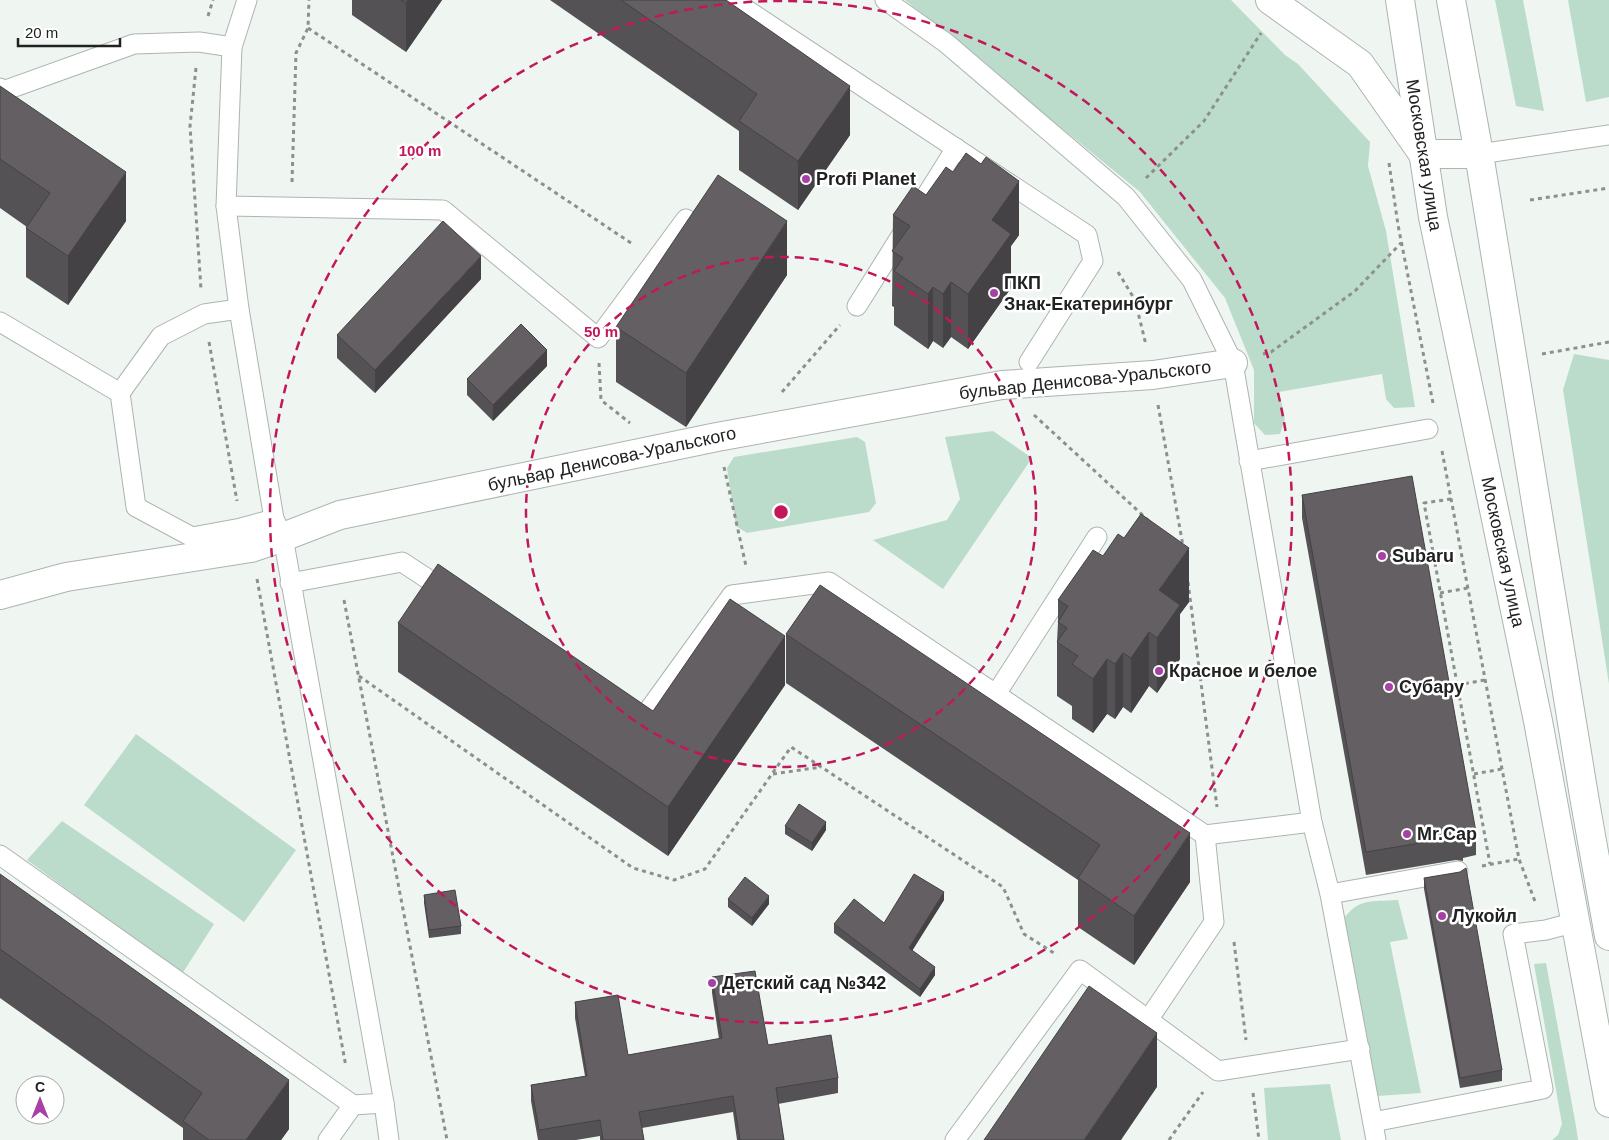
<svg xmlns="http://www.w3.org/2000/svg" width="1609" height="1140" viewBox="0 0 1609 1140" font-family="Arial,sans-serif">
  <rect width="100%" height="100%" fill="#eff6f2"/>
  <!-- green -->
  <g fill="#bbdbcb">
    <polygon points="905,0 1231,0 1285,55 1298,64 1370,142 1368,166 1386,231 1415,407 1394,408 1386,399 1382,374 1279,392 1285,419 1280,434 1265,435 1254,423 1254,370 1225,298 1140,192"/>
    <polygon points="1495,0 1523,0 1544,111 1516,106"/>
    <polygon points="1568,0 1609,0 1609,97 1586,102"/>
    <polygon points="1574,354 1609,360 1609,684 1563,390"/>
    <polygon points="993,431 1032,458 943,589 873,540 947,520 960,499 945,437"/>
    <polygon points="857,437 865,442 876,503 869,512 747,533 736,526 727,468 734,457"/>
    <polygon points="136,734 296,850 244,922 84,805"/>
    <polygon points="62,821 214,924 182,974 27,860"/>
    <path d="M1398,900L1408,939L1390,942L1421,1093L1377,1096L1341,923C1357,897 1371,902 1398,900Z"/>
    <polygon points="1546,963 1576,1126 1578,1140 1552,1140 1558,1135 1562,1124 1534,964"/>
    <polygon points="1330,1084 1341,1140 1268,1140 1264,1088"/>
  </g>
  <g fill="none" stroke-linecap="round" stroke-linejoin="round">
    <!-- lane casing -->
    <g stroke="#adb4b0" stroke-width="21">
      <g id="lane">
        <polyline points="247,0 232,47 226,206 239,309 274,519 283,537 384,1103 389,1140"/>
        <polyline points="732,0 1087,235 1093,261 1029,362"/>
        <polyline points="885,0 946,43 1126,197 1192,280 1233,363 1312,822 1330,894 1376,1140"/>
        <polyline points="0,88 3,91 134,44 199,42 232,47"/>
        <polyline points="1479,154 1609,135"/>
        <polyline points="226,206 443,210 598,338 686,219"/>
        <polyline points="857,306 956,148"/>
        <polyline points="239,309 204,314 161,336 120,393 136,507 192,537 241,528 274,519"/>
        <polyline points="0,322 120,393"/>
        <polyline points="1249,461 1428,429"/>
        <polyline points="290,583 402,562 449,593"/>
        <polyline points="996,694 1097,537"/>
        <polyline points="632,711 643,718 732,595 829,582 1205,835 1312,822"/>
        <polyline points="0,855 353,1105 384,1103"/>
        <polyline points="1330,894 1458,871"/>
        <polyline points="1148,1020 1214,922 1205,835"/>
        <polyline points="1373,1122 1543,1089 1513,934 1546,930 1576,922"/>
        <polyline points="328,1140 353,1105"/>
        <polyline points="955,1140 1080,970 1218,1071 1360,1049"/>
      </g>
    </g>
    <!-- street casing -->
    <g stroke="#adb4b0" stroke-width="30">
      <polyline id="street" points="0,595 66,577 251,548 283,537 340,515 717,437 1002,385 1153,375 1233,363"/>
    </g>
    <!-- secondary casing -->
    <g stroke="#adb4b0" stroke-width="30">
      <polyline id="secondary" points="1270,0 1360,64 1423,154 1479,154"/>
    </g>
    <!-- primary casing -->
    <g stroke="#adb4b0" stroke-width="30">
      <g id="primary">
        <polyline points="1400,0 1433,217 1538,721 1609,1103"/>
        <polyline points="1451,0 1479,154 1585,802 1609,936"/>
      </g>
    </g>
    <!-- path -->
    <g stroke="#8c908e" stroke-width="3" stroke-dasharray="4 4" stroke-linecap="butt">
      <polyline points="208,16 213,0"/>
      <polyline points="308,28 634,245"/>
      <polyline points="196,68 190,126 201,289"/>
      <polyline points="1389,163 1398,225 1433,403"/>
      <polyline points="1146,178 1204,121 1261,33"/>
      <polyline points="292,182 296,53 308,28 309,0"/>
      <polyline points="1530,200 1609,188"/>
      <polyline points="1118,272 1135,300 1146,345"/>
      <polyline points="209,342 237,501"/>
      <polyline points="1263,354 1271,352 1355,291 1401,243"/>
      <polyline points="1542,354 1609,342"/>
      <polyline points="599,363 601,400 630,423"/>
      <polyline points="782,392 840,325"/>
      <polyline points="1158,405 1183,546"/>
      <polyline points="1034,415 1149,521"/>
      <polyline points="1442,451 1519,859 1536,904"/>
      <polyline points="724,467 746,566"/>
      <polyline points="1451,499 1424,503 1490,864"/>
      <polyline points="257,579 346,1067"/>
      <polyline points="1188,582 1217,807"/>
      <polyline points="1440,593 1468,588"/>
      <polyline points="344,600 447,1140"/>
      <polyline points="359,676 633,868 674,880 705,869 791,747 1003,887 1024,934 1057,955"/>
      <polyline points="1457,685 1485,680"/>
      <polyline points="773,774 821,767"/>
      <polyline points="1474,774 1502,769"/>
      <polyline points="1482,866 1519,859"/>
      <polyline points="1234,942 1246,1040"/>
      <polyline points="1253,1093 1259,1140"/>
      <polyline points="1169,1140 1203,1092"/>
    </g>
    <!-- lane -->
    <use href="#lane" stroke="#fff" stroke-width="19"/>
    <!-- street -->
    <use href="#street" stroke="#fff" stroke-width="28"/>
    <!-- secondary -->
    <use href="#secondary" stroke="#fff" stroke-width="28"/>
    <!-- primary -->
    <use href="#primary" stroke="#fff" stroke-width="28"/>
  </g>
  <!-- wall -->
  <g fill="#555255">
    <polygon points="352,0 442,0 406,52 352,15"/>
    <polygon points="550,0 726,0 850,135 798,210 739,170 739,131"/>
    <polygon points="0,86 126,221 68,305 26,277 26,228 27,227 0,208"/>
    <polygon points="953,172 1019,235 1011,246 1011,288 968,349 951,337 943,348 933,341 928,349 894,325 894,307 892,306 893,215 926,195"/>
    <polygon points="787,275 686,427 616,382 616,327"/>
    <polygon points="481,279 375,393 337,358 337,335"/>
    <polygon points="547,366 493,421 467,395 467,379"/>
    <polygon points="1302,495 1476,832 1476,855 1463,858 1463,861 1456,860 1366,875 1302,518"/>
    <polygon points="1103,556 1189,602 1180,614 1180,659 1157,693 1149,686 1131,713 1123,707 1115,719 1107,714 1093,733 1072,719 1072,706 1057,696 1057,642 1058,622 1058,600"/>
    <polygon points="398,623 653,711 785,685 668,856 398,672"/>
    <polygon points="786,634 1190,882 1134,965 1078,927 1078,880 786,683"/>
    <polygon points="785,826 826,830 812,851 785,834"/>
    <polygon points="0,874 289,1129 281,1140 183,1140 183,1128 0,998"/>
    <polygon points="1424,878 1502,1070 1502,1081 1460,1088 1424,889"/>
    <polygon points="424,895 461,926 461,934 429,938 424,903"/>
    <polygon points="728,899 769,904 752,926 728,907"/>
    <polygon points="944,900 912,950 935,975 920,997 834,933 834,924 884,923"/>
    <polygon points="712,977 768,1045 838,1078 838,1093 778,1104 784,1140 737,1140 733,1112 642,1128 644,1140 600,1140 600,1136 576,1140 538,1140 531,1101 531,1085 585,1076 575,1018 575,1002 628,1055 719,1039 712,993"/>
  </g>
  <!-- shaded-wall -->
  <g fill="#454245">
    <polygon points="408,0 442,0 406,52 406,3"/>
    <polygon points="850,86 850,135 798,210 798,161"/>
    <polygon points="126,172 126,221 68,305 68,256"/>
    <polygon points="1019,181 1019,235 1011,246 1011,288 968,349 968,294 992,220"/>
    <polygon points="787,221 787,275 686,427 686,373"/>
    <polygon points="481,256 481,279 375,393 375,370"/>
    <polygon points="951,282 951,337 943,348 943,294"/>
    <polygon points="933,287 933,341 928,349 928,294"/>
    <polygon points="547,350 547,366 493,421 493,405"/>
    <polygon points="1189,548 1189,602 1180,614 1180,659 1157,693 1157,638 1159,590"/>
    <polygon points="1149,632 1149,686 1131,713 1131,658"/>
    <polygon points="785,636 785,685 668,856 668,807"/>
    <polygon points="1123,653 1123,707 1115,719 1115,664"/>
    <polygon points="1107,659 1107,714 1093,733 1093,679"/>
    <polygon points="826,822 826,830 812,851 812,843"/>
    <polygon points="1190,833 1190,882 1134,965 1134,916"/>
    <polygon points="944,892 944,900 909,956 909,948"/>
    <polygon points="769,896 769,904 752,926 752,918"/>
    <polygon points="935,967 935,975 920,997 920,989"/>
    <polygon points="1157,1033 1157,1087 1121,1140 1084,1140"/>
    <polygon points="289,1080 289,1129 281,1140 246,1140"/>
  </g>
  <!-- building -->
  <g fill="#635f63" stroke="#454245">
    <polygon points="401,0 408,0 406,3"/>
    <polygon points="621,0 726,0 850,86 798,161 739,121 757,94"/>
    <polygon points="0,86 126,172 68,256 26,228 50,193 0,159"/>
    <polygon points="966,153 981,164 986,157 1019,181 992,220 1011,234 968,294 951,282 943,294 933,287 928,294 894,271 903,258 892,251 910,226 893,215 913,186 926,195 946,167 953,172"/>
    <polygon points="718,175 787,221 686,373 616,327"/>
    <polygon points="443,221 481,256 375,370 337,335"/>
    <polygon points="521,324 547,350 493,405 467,379"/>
    <polygon points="1412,476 1476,832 1462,835 1463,838 1456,837 1366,852 1302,495"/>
    <polygon points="1141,514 1189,548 1159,590 1180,605 1157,638 1149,632 1131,658 1123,653 1115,664 1107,659 1093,679 1072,664 1078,656 1057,642 1067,628 1058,622 1068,606 1058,600 1093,550 1103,556 1118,534 1124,538"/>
    <polygon points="438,564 653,711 730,599 785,636 668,807 398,623"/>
    <polygon points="820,585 1190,833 1134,916 1078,878 1100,845 786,634"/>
    <polygon points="799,804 826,822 812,843 785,826"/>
    <polygon points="1466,868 1502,1070 1460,1078 1424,878 1460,872"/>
    <polygon points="0,874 289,1080 246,1140 209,1140 183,1121 202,1093 0,949"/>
    <polygon points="914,874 944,892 909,948 935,967 920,989 834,924 854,899 884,923"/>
    <polygon points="745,877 769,896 752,918 728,899"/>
    <polygon points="455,890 461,926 429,930 424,895"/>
    <polygon points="755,971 768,1045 831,1035 838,1078 776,1088 784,1140 740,1140 733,1096 639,1112 644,1140 603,1140 600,1120 539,1130 531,1085 587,1076 575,1002 618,995 628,1055 722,1038 712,977"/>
    <polygon points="1089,986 1157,1033 1084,1140 984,1140"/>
  </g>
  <!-- distance rings -->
  <g fill="none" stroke="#c2185b" stroke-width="2.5" stroke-dasharray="9 6">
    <circle cx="781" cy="512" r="255"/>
    <circle cx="781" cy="512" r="511"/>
  </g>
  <!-- markers -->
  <g fill="#a741a5" stroke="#fff" stroke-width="2">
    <circle cx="806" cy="179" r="5"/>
    <circle cx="994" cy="293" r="5"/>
    <circle cx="1382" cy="556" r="5"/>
    <circle cx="1159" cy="671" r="5"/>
    <circle cx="1389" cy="687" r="5"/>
    <circle cx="1407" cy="834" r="5"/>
    <circle cx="1442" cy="916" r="5"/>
    <circle cx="712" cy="983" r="5"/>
  </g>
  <g text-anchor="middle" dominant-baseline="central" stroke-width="5" stroke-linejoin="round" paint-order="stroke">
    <!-- street labels -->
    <g font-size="18" fill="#202221" stroke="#fff">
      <text transform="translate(1424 155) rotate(81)">Московская улица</text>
      <text transform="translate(1085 380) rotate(-6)">бульвар Денисова-Уральского</text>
      <text transform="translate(612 459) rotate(-12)">бульвар Денисова-Уральского</text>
      <text transform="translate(1503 552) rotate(78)">Московская улица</text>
    </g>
    <!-- poi labels -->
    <g font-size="18" font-weight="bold" fill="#202221" stroke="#fff" text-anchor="start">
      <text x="816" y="179">Profi Planet</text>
      <text x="1004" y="283">ПКП<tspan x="1004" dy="21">Знак-Екатеринбург</tspan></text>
      <text x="1392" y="556">Subaru</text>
      <text x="1169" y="671">Красное и белое</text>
      <text x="1399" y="687">Субару</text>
      <text x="1417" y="834">Mr.Cap</text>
      <text x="1452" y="916">Лукойл</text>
      <text x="722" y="983">Детский сад №342</text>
    </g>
  </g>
  <circle cx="781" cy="512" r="8" fill="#c2185b" stroke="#fff" stroke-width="2.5"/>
  <g font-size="15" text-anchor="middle" font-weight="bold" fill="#c2185b" stroke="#fff" stroke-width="5" stroke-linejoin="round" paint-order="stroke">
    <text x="420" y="156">100 m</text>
    <text x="601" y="337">50 m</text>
  </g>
  <!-- north arrow -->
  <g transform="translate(40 1100)"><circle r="24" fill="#ffffff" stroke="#a6a7a6"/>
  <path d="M0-4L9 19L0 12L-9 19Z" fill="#a741a5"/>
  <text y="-8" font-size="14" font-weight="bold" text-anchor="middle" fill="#202221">С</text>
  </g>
  <!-- scale -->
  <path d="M18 38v8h102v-8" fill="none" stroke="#202221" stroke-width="2.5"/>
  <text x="25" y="38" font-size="15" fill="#202221" stroke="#ffffff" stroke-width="4" paint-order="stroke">20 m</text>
</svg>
